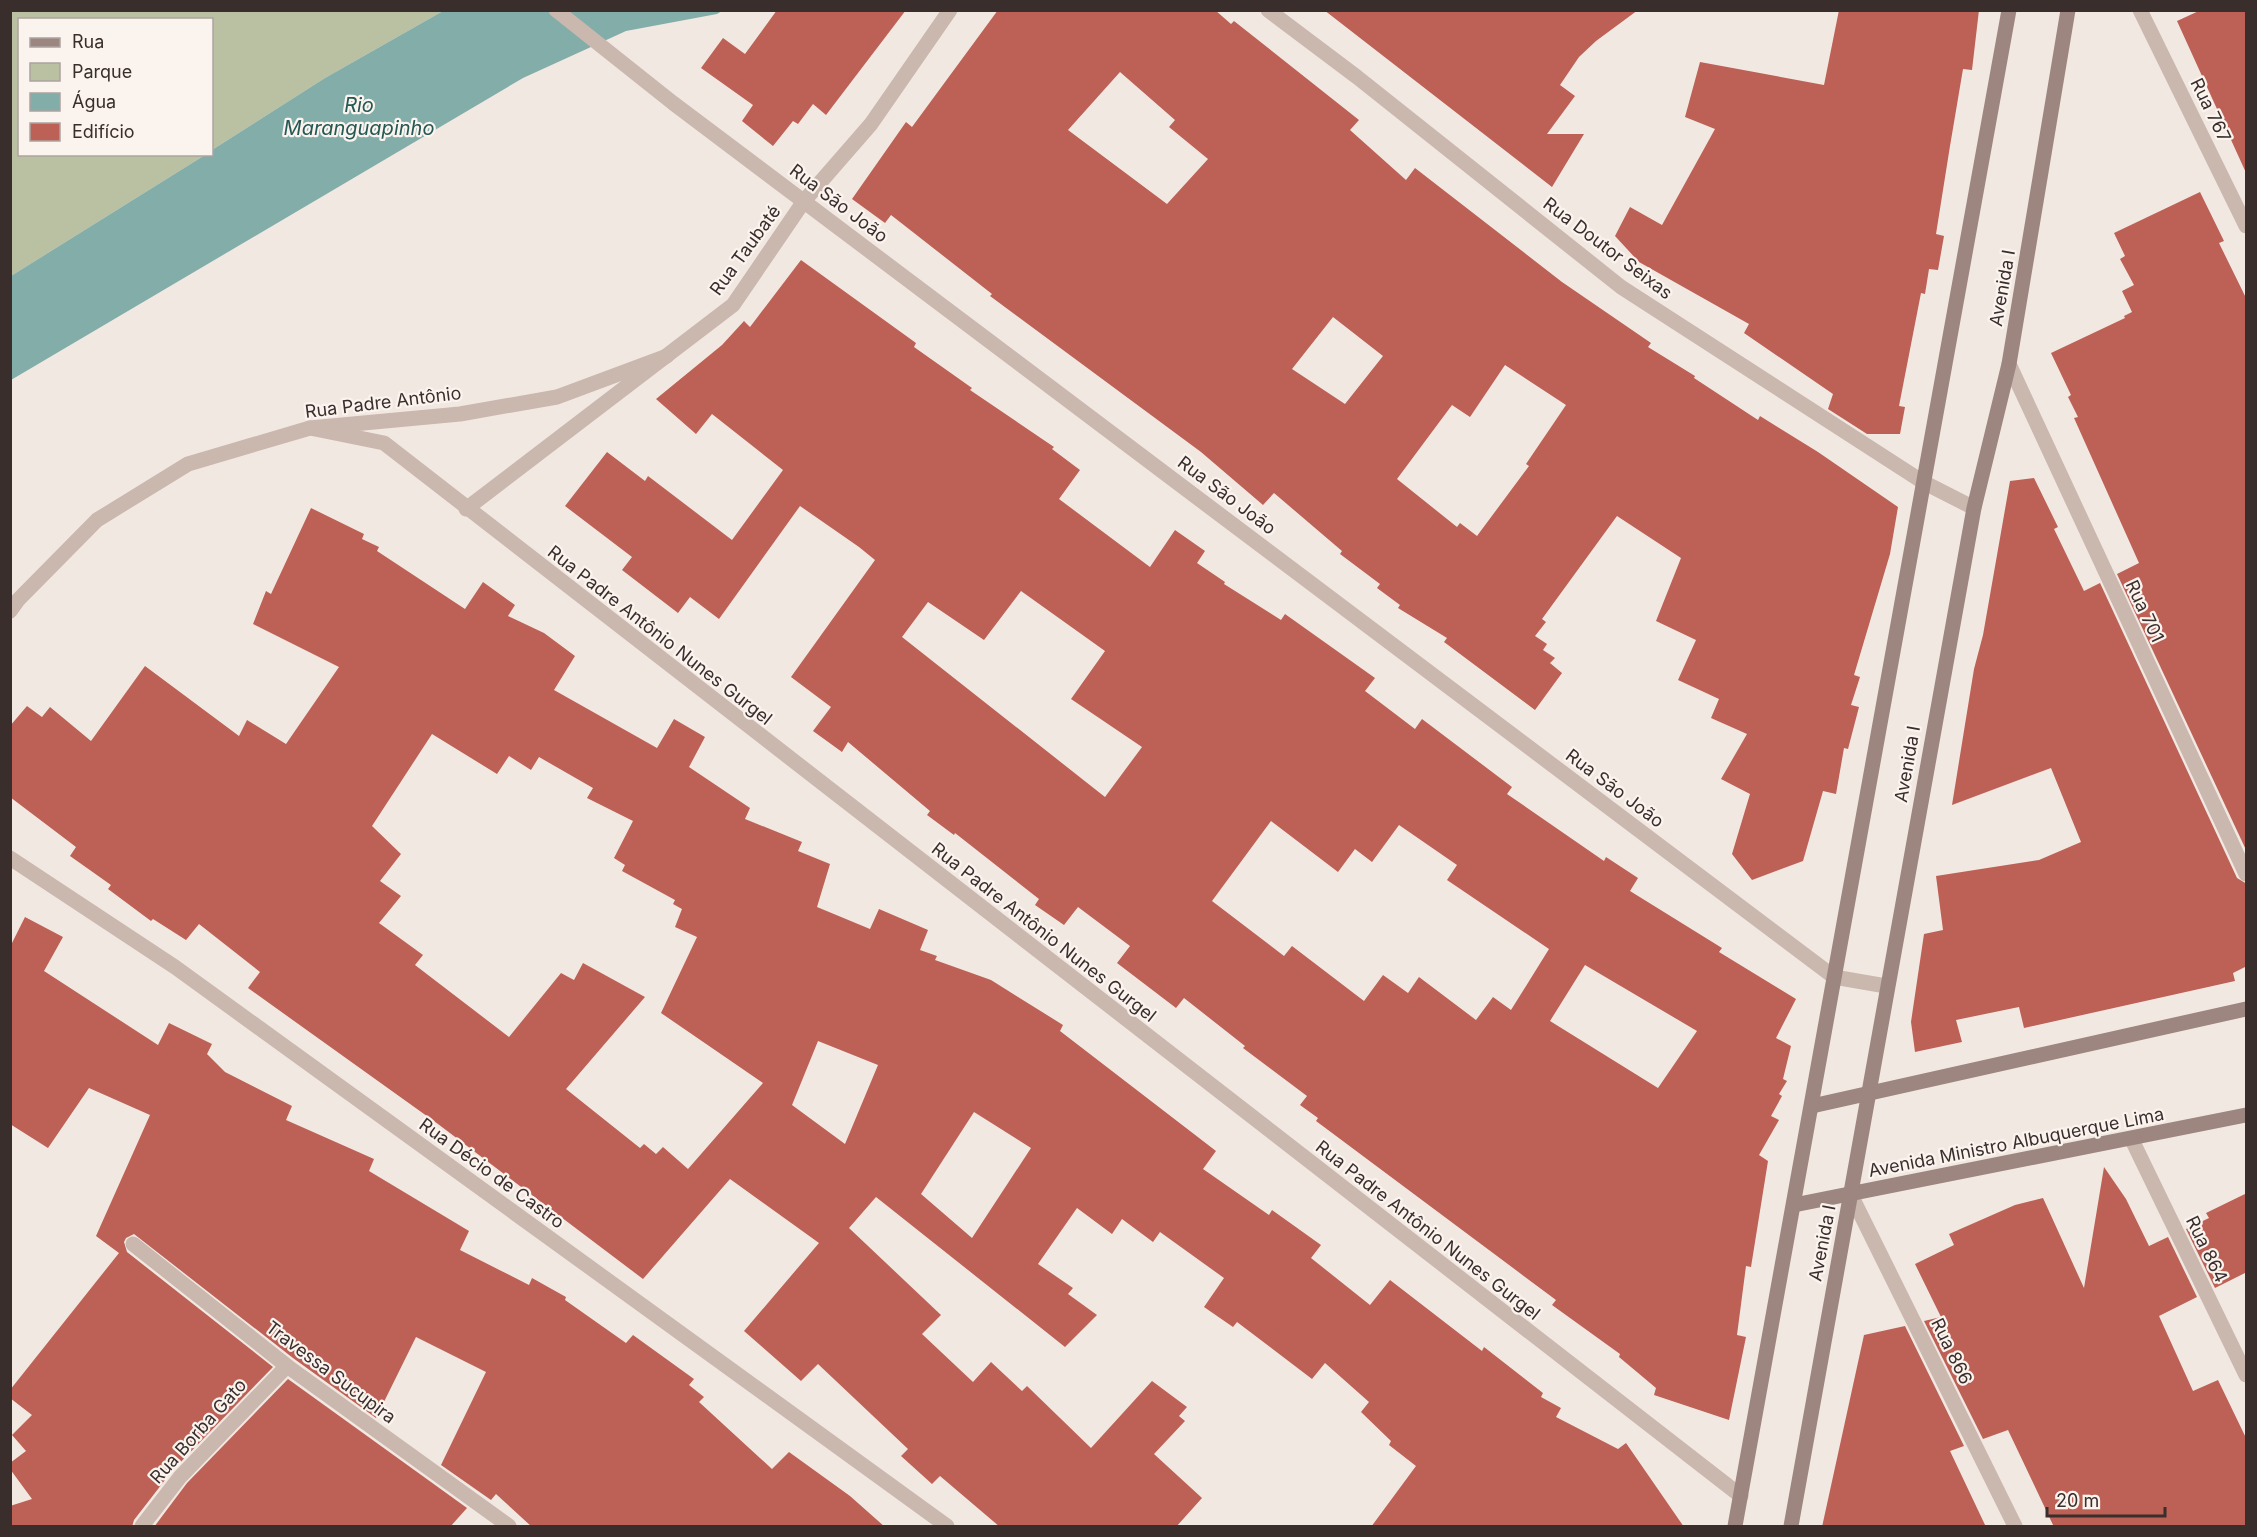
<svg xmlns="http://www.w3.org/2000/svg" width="2257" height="1537" viewBox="0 0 2257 1537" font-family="Inter,sans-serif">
  <rect width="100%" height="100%" fill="#f2e8e2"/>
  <!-- green -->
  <polygon fill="#bac0a2" points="11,11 443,11 325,78 212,150 212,20 20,20 20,154 205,155 11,276"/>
  <!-- water -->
  <polygon fill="#82ada9" points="443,11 722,11 717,14 626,31 523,78 11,380 11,276 205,155 212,154 212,150 325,78"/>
  <!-- building -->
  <g fill="#bd6055" fill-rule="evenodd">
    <polygon points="777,10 906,10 826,115 813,104 798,124 793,121 773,146 742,121 753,105 701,68 723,38 745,54"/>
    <path d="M998,10H1215L1231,24L1234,21L1359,120L1350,130L1406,180L1415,168L1562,282L1651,343L1648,347L1695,376L1694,378L1758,420L1760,416L1818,452L1898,507L1890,554L1854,675L1860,677L1851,705L1859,707L1848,749L1844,748L1836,794L1823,791L1803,861L1752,880L1732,854L1750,794L1721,779L1747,734L1711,718L1719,699L1678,680L1696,640L1656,621L1681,558L1617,516L1542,619L1546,622L1535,636L1547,644L1543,650L1555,658L1550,663L1562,673L1535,710L1444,642L1447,638L1398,608L1400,605L1377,588L1380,584L1340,554L1342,551L1274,493L1263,505L1201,452L990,296L992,294L891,215L885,223L852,199L906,122L912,127ZM1120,72L1175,120L1169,127L1208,159L1167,204L1068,130ZM1333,317L1383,356L1345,404L1292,369ZM1505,365L1566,405L1526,464L1529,466L1477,536L1460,523L1457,527L1397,479L1452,405L1470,417Z"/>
    <polygon points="1324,10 1638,10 1596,41 1579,57 1560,85 1575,96 1547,134 1584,134 1552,187"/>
    <polygon points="1839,10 1979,10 1972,70 1963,69 1950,146 1936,234 1944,236 1938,270 1929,269 1925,294 1921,293 1899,406 1905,407 1900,434 1867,434 1828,409 1833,394 1744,333 1749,324 1639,262 1615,236 1630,207 1662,225 1715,129 1685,117 1700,62 1824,85"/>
    <polygon points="2201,10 2247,10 2247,175 2177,21"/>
    <polygon points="2200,192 2224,241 2219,243 2247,300 2247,852 2117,574 2139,563 2074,418 2078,417 2068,397 2071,395 2051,353 2125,318 2124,316 2132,312 2122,291 2134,285 2120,259 2125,256 2114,233"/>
    <path d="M801,260L916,343L914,347L972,388L970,390L1054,447L1052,449L1080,470L1059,499L1150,567L1175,530L1205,551L1197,563L1225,582L1224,584L1281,620L1285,614L1375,678L1365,691L1415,729L1422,719L1512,787L1507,794L1604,861L1606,857L1638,878L1630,891L1722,948L1719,952L1796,999L1776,1038L1791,1046L1783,1079L1787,1081L1779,1094L1782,1096L1771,1116L1779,1120L1759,1155L1768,1161L1751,1267L1746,1266L1737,1335L1746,1337L1729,1420L1654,1395L1656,1388L1619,1357L1620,1354L1552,1305L1556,1300L1316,1121L1318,1118L1300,1105L1307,1096L1243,1048L1245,1046L1184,998L1176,1008L1117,963L1130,946L1078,907L1064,925L1035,905L1039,899L955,833L954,835L927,815L930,811L848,742L842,752L813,731L831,707L791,677L875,560L859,547L800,506L719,619L690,597L678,613L622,570L632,557L565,506L607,452L645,481L648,476L732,540L783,470L712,414L696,434L656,399L722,345L744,321L750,327ZM1021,591L1105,651L1071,699L1142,747L1105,797L902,637L928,602L984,640ZM1271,821L1338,872L1355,849L1372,862L1399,825L1457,865L1447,880L1549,949L1511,1010L1493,997L1476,1020L1419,977L1408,993L1383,975L1364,1001L1292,946L1284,956L1212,901ZM1585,965L1697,1031L1658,1088L1550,1021Z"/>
    <polygon points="2034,478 2058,527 2054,529 2084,591 2100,583 2237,878 2247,884 2247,966 2233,973 2235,981 2024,1028 2019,1007 1956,1020 1962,1042 1915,1052 1911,1022 1924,934 1943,930 1936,876 2039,860 2081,842 2051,768 1952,805 1974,669 1983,635 2010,481"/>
    <path d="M311,508L364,534L362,539L379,547L377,551L465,609L483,582L515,605L508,616L544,633L575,656L554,690L657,748L674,719L705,737L689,767L750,808L745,819L802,842L798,851L830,864L817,907L870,929L879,909L928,930L920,950L937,956L935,960L991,980L1063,1025L1060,1031L1216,1151L1203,1169L1269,1215L1272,1210L1321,1245L1311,1258L1370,1305L1390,1280L1482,1351L1484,1347L1543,1393L1541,1397L1561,1408L1556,1417L1618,1449L1626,1443L1684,1527H1371L1416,1466L1389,1445L1391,1441L1361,1412L1369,1402L1325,1363L1312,1379L1237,1322L1233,1327L1204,1307L1224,1278L1160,1232L1153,1242L1122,1219L1112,1234L1077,1208L1038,1264L1073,1288L1068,1294L1097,1315L1065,1347L876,1197L849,1228L941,1315L922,1334L973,1382L991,1362L1022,1391L1027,1386L1091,1448L1152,1381L1187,1407L1179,1416L1185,1421L1154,1454L1202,1498L1176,1527H1000L940,1476L932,1484L901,1456L908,1449L818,1364L801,1381L744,1331L819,1243L730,1179L643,1279L438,1124L248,988L260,972L199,924L186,940L153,919L151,921L108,889L111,885L70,856L76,847L10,797V726L27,706L42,717L50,707L91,741L145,666L239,736L247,720L286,744L339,667L253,624L266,591L271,594ZM432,734L497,774L509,756L531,770L539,757L593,788L587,798L633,821L614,858L625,865L622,871L675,900L673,904L682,909L675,927L697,937L661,1013L763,1083L688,1169L663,1147L656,1154L644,1144L640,1148L566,1089L645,997L583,963L574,980L561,973L509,1037L415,965L423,955L379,923L401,896L380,881L401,854L372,826ZM818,1041L878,1065L845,1144L792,1105ZM974,1112L1031,1148L972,1238L921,1194Z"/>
    <polygon points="25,917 63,937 44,971 158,1045 169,1023 212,1044 207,1054 225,1072 292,1106 286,1120 374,1159 369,1171 469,1231 460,1250 529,1285 532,1278 566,1297 565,1300 626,1343 633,1335 694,1379 689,1385 704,1397 699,1402 772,1469 789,1452 850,1496 885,1527 532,1527 496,1494 491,1500 441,1465 486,1372 416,1337 376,1418 293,1358 134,1234 126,1238 124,1242 127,1252 273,1367 172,1471 134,1520 132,1527 10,1527 10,1506 32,1499 10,1469 10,1463 26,1451 12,1435 32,1415 10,1398 10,1390 119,1253 96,1236 150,1115 89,1088 48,1148 10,1124 10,947"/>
    <polygon points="2104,1167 2126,1199 2149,1246 2168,1237 2197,1297 2159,1316 2193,1391 2218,1380 2247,1440 2247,1527 2054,1527 2008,1430 1983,1439 1924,1321 1941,1317 1915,1264 1954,1245 1949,1234 2015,1205 2043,1198 2084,1288"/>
    <polygon points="2247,1193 2247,1272 2215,1288 2186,1229 2209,1218 2206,1213"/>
    <polygon points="1905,1326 1964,1446 1950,1451 1986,1527 1822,1527 1864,1335"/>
    <polygon points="288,1379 467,1508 450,1527 154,1527 187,1483"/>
  </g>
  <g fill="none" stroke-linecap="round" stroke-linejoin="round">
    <!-- street -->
    <g stroke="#cab7ae" stroke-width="15">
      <polyline points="556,10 673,103 1834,977 1886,986"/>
      <polyline points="1268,10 1357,77 1621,287 1923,482 1974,508"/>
      <polyline points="2140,10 2246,226"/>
      <polyline points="2009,364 2246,874"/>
      <polyline points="310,428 384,443 1741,1496"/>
      <polyline points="466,509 733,305 804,201 871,124 950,10"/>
      <polyline points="10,611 18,600 97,520 188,464 310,428 460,414 557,397 667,356"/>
      <polyline points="10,858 175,967 947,1526"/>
      <polyline points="2132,1140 2246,1375"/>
      <polyline points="1851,1195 2015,1526"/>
      <polyline points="133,1244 287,1366 509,1526"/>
      <polyline points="142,1526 180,1477 287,1366"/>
    </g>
    <!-- secondary -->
    <g stroke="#9d867f" stroke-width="15">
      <polyline points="1812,1106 2246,1009"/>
      <polyline points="1794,1205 2246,1115"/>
      <polyline points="1735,1526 2009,10"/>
      <polyline points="1791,1526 1974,508 2009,364 2068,10"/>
    </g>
  </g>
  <g text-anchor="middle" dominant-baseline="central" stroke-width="4.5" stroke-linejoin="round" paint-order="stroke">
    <!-- street labels -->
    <g font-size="18" fill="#392e2c" stroke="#faf3ee">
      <text transform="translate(2211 110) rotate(64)">Rua 767</text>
      <text transform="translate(839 203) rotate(37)">Rua São João</text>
      <text transform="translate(1608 248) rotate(37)">Rua Doutor Seixas</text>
      <text transform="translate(745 250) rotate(-54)">Rua Taubaté</text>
      <text transform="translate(2002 288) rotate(-80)">Avenida I</text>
      <text transform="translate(383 402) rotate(-7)">Rua Padre Antônio</text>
      <text transform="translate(1227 495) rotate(37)">Rua São João</text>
      <text transform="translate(2145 611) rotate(65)">Rua 701</text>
      <text transform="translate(660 635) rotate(38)">Rua Padre Antônio Nunes Gurgel</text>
      <text transform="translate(1907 764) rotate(-80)">Avenida I</text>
      <text transform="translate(1615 788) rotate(37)">Rua São João</text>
      <text transform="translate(1044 932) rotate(38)">Rua Padre Antônio Nunes Gurgel</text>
      <text transform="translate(2016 1142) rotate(-11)">Avenida Ministro Albuquerque Lima</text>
      <text transform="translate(492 1173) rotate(36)">Rua Décio de Castro</text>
      <text transform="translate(1428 1230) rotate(38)">Rua Padre Antônio Nunes Gurgel</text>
      <text transform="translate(1822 1243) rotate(-79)">Avenida I</text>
      <text transform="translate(2207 1249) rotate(64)">Rua 864</text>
      <text transform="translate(1952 1351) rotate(64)">Rua 866</text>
      <text transform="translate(331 1372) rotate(37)">Travessa Sucupira</text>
      <text transform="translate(198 1431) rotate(-48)">Rua Borba Gato</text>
    </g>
    <!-- water labels -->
    <g font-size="20" font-style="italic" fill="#245854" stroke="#faf3ee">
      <text x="359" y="105">Rio<tspan x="359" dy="23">Maranguapinho</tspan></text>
    </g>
  </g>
  <!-- border -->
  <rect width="2257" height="1537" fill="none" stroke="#392e2c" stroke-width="24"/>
  <!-- legend -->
  <rect x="18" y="18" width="195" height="138" fill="#faf3ee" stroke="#ada4a0" stroke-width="1.5"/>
  <rect x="30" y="38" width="30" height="9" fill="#9d867f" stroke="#ada4a0" stroke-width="1.5"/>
  <text x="72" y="48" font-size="18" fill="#392e2c">Rua</text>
  <rect x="30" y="63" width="30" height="18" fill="#bac0a2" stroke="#ada4a0" stroke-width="1.5"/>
  <text x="72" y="78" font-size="18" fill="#392e2c">Parque</text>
  <rect x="30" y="93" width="30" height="18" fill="#82ada9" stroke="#ada4a0" stroke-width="1.5"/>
  <text x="72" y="108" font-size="18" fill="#392e2c">Água</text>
  <rect x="30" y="123" width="30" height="18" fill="#bd6055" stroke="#ada4a0" stroke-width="1.5"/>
  <text x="72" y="138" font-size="18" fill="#392e2c">Edifício</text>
  <!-- scale -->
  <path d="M2047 1507v9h118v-9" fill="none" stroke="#392e2c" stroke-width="3"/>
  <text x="2056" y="1507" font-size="18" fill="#392e2c" stroke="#faf3ee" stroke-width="4.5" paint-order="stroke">20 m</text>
</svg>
